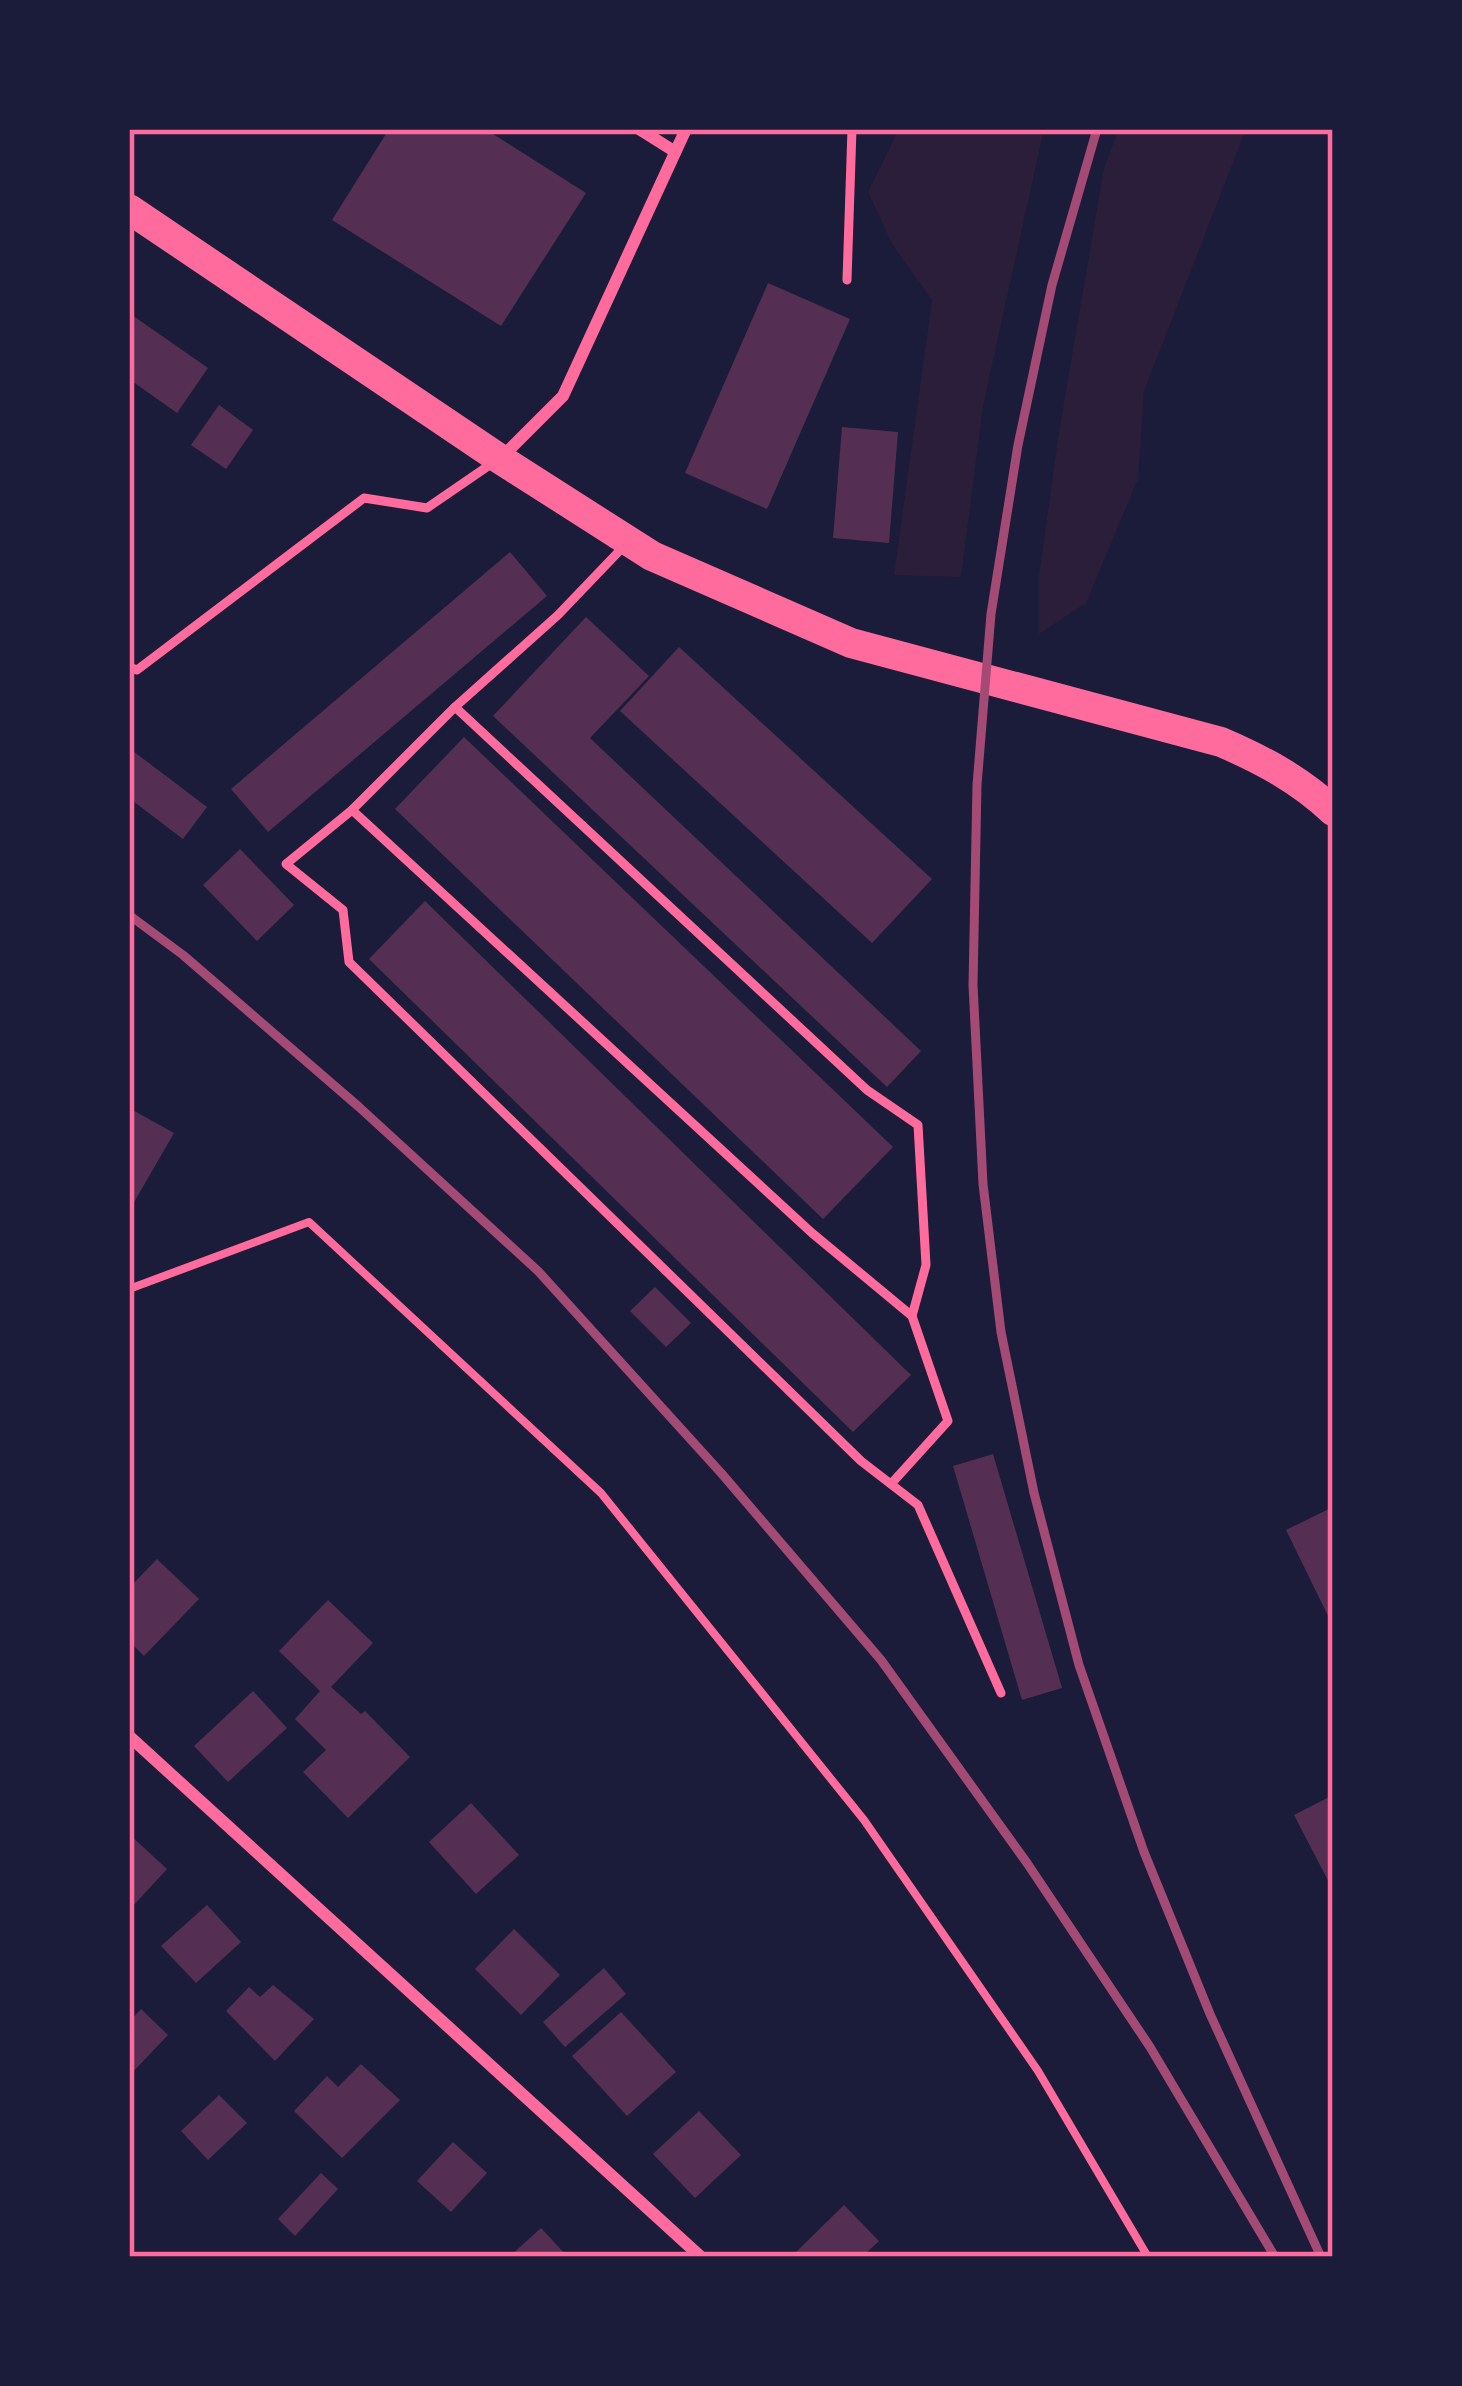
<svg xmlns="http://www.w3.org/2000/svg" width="1462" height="2386" viewBox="0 0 1462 2386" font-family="Raleway,sans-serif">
  <rect width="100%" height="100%" fill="#1b1b3a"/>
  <!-- green -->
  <g fill="#2a1e3b">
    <polygon points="899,129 1044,129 983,406 961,577 894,575 932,300 892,244 868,192"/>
    <polygon points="1119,129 1246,129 1144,391 1138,479 1086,603 1039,634 1039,576 1059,432 1104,168"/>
  </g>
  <!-- building -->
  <g fill="#542f53">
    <polygon points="389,129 485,129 586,193 501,326 332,220"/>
    <polygon points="768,283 850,319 767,509 685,473"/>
    <polygon points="129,313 208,368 177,413 129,379"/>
    <polygon points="219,405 253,430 226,469 191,445"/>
    <polygon points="842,427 898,432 889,543 833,538"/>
    <polygon points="510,552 547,596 268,832 231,789"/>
    <polygon points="586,617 649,676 590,738 921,1051 887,1087 493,716"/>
    <polygon points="679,647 932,879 872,943 620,711"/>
    <polygon points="464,737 893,1147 823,1219 395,809"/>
    <polygon points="129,748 207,807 183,839 129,798"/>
    <polygon points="240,849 294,905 257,941 203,885"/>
    <polygon points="425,901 911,1375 853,1432 369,959"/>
    <polygon points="129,1108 174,1133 133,1204 129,1201"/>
    <polygon points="655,1287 691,1323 666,1347 630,1311"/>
    <polygon points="993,1454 1062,1688 1022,1700 953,1466"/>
    <polygon points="1333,1507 1333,1626 1286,1530"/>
    <polygon points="157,1559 199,1599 144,1656 129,1641 129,1588"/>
    <polygon points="328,1600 373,1643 331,1687 361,1714 365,1711 410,1757 348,1818 303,1772 326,1750 295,1719 320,1691 279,1651"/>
    <polygon points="253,1691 287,1728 228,1782 194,1746"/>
    <polygon points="1333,1795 1333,1890 1294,1815"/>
    <polygon points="471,1803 519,1855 476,1894 429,1842"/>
    <polygon points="129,1834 167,1869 132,1907 129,1904"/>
    <polygon points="207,1905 241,1942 196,1983 161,1946"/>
    <polygon points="514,1929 560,1975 521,2015 475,1969"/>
    <polygon points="604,1968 626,1994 565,2047 543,2022"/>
    <polygon points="273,1985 314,2019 275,2061 226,2011 249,1987 260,1997"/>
    <polygon points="141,2009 168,2035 129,2076 129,2022"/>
    <polygon points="621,2012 676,2072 627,2116 572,2056"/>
    <polygon points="361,2064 400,2100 342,2158 294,2111 327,2076 338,2087"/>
    <polygon points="219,2095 247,2123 208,2160 181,2131"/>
    <polygon points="699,2111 741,2155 695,2198 653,2154"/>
    <polygon points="453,2142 487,2173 451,2212 417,2181"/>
    <polygon points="321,2173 338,2189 295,2236 278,2219"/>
    <polygon points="844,2205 879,2241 862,2257 791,2257"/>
    <polygon points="541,2228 568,2257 509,2257"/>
  </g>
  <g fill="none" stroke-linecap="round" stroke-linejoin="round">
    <!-- path -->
    <polyline stroke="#ff6b9d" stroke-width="8" points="129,1289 309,1222 601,1493 864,1820 1038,2071 1148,2257"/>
    <!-- service -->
    <g stroke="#ff6b9d" stroke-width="9">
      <polyline points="847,280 852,129"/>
      <polyline points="625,545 558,615 455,707 352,810 286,864 343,910 349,962 861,1461 918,1505 1001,1693"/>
      <polyline points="129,667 137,670 364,498 427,508 494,462"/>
      <polyline points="455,707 867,1090 918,1125 926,1265 912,1316"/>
      <polyline points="352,810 812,1233 912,1316 948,1421 891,1484"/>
    </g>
    <!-- minor -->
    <g stroke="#ff6b9d" stroke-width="12">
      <polyline points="639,129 674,151"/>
      <polyline points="501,458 563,396 686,129"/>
      <polyline points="129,1736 701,2257"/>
    </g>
    <!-- primary -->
    <path stroke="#ff6b9d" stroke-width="30" d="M129,209L500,459L652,556L851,643L1221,742C1263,760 1300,780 1333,811"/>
    <!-- rail -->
    <g stroke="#a44b75" stroke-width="9">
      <polyline points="1097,129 1052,285 1018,445 991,614 977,785 973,985 983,1184 1001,1332 1034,1493 1079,1665 1144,1852 1210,2014 1321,2257"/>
      <polyline points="129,915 183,955 359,1107 538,1271 722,1474 881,1660 1027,1863 1150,2047 1275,2257"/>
    </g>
  </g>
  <!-- border -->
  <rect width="1462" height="2386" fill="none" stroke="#1b1b3a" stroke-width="264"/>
  <rect x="132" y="132" width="1198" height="2122" fill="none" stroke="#ff6b9d" stroke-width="4.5"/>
</svg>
